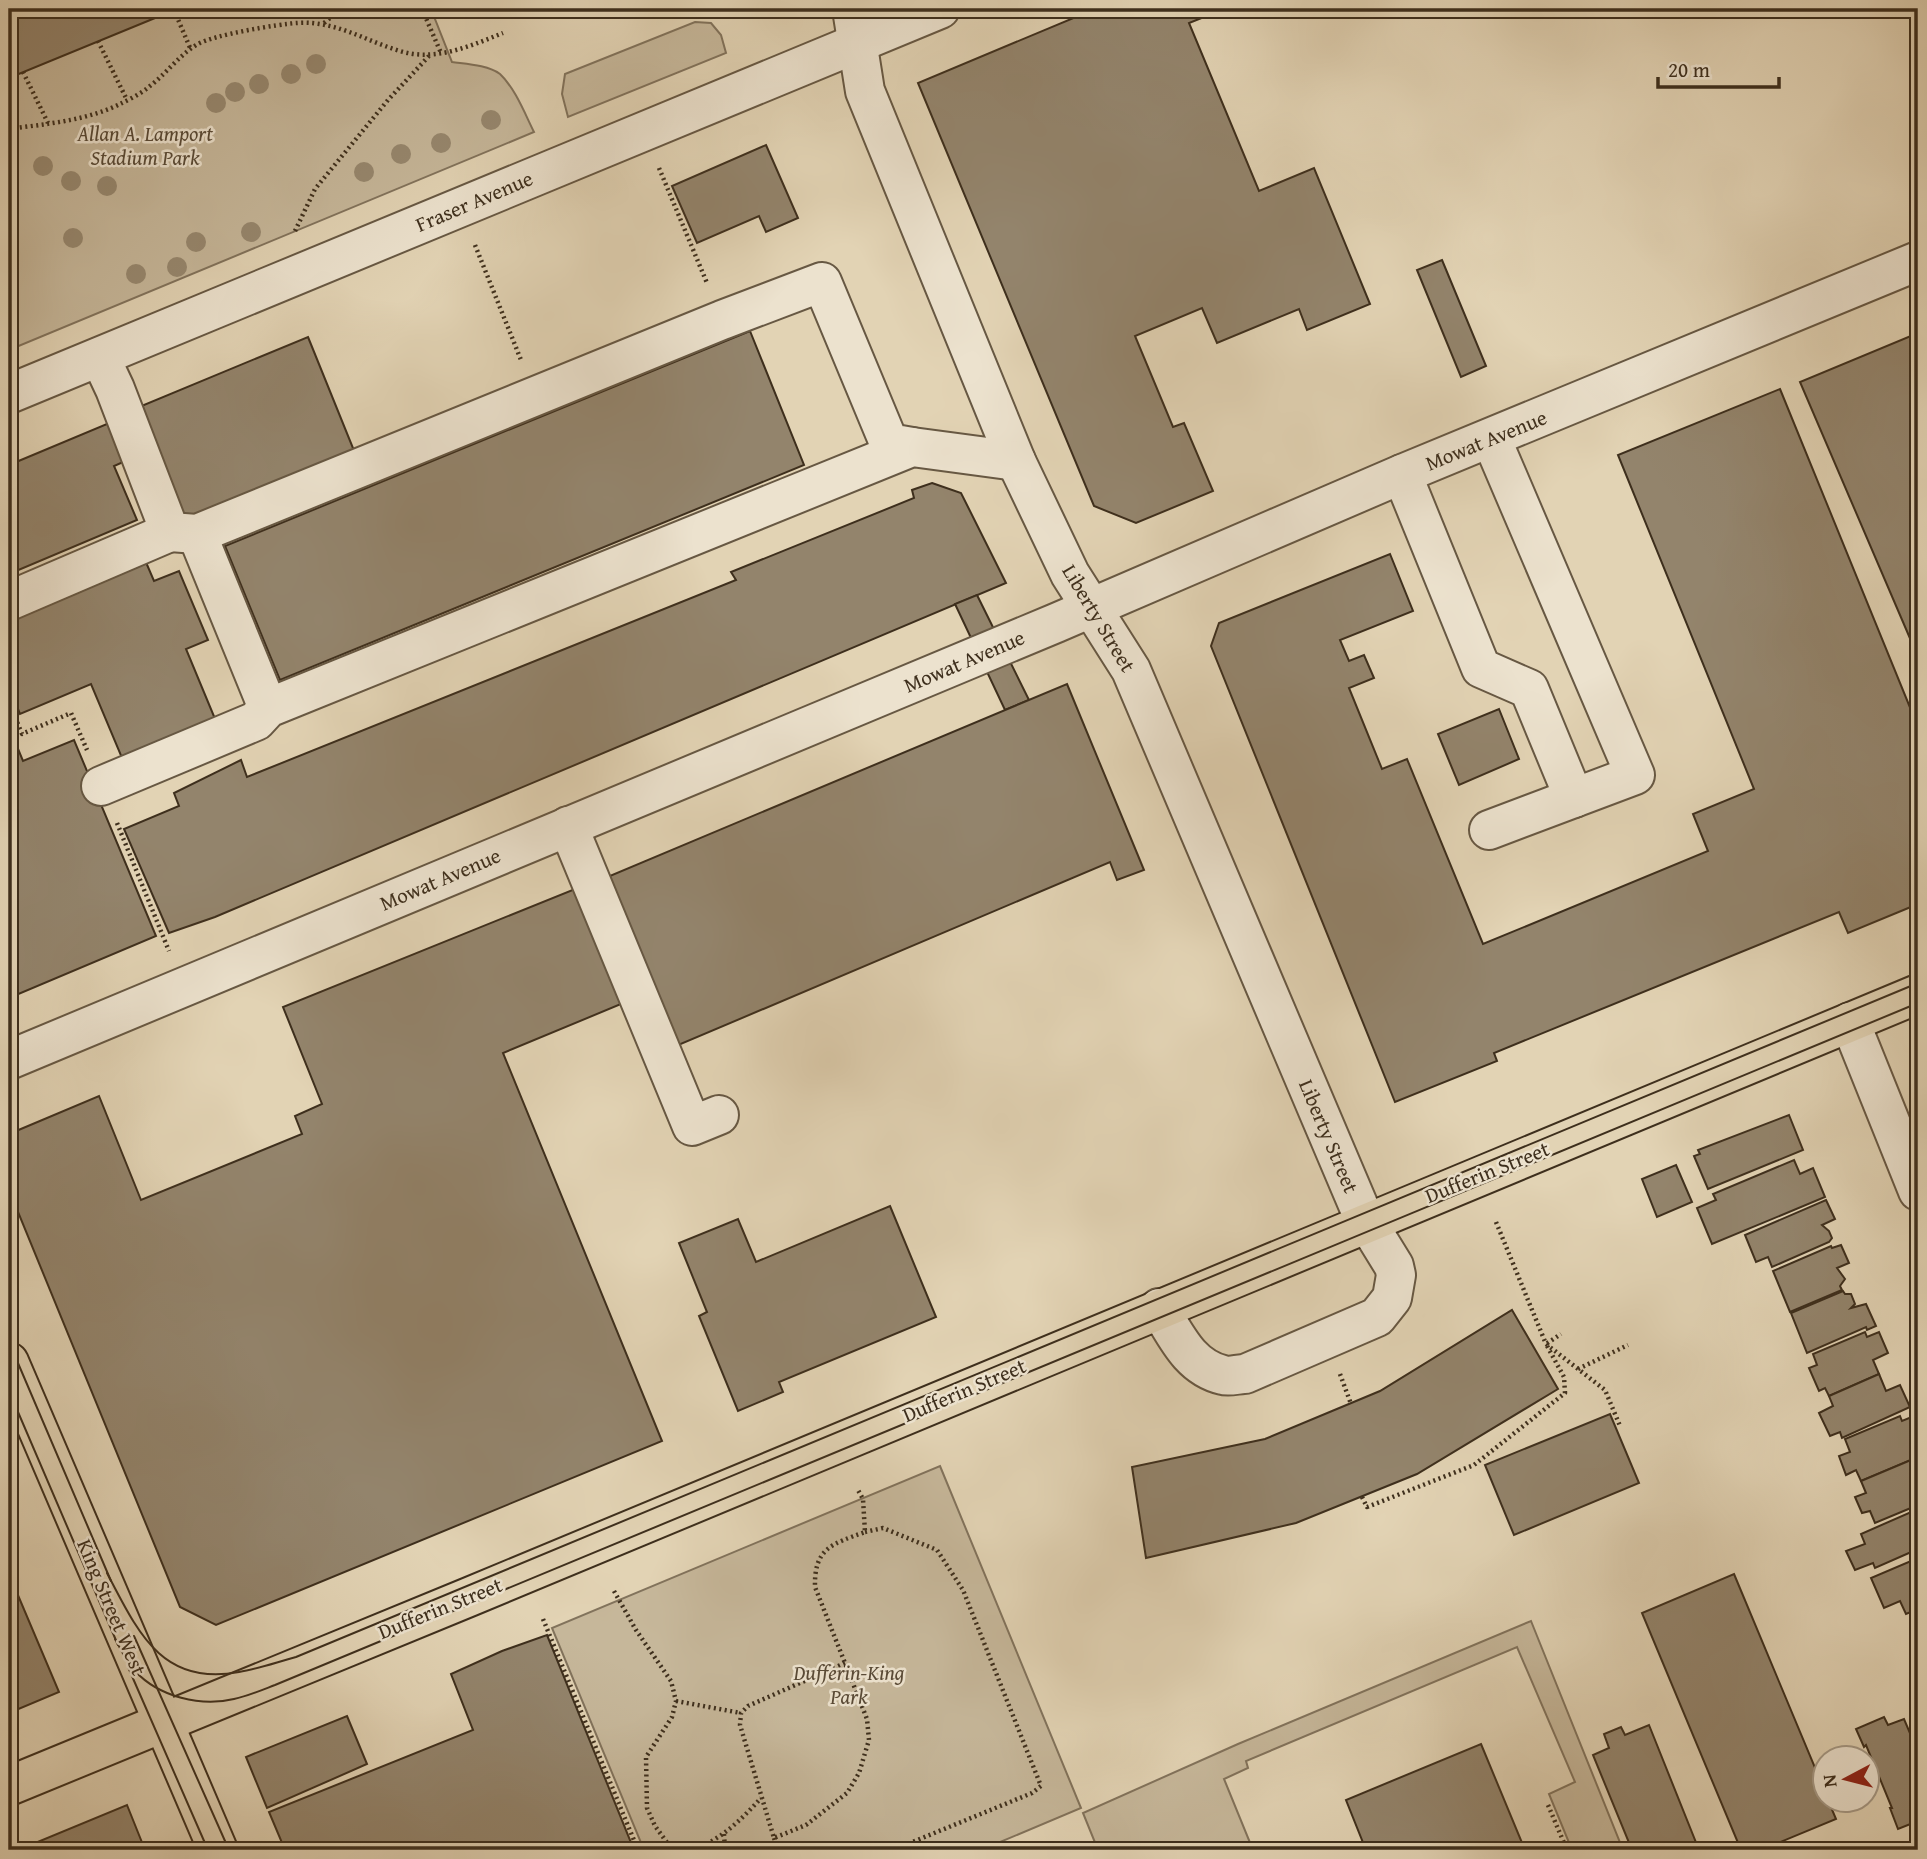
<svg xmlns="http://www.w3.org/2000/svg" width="1927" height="1859" viewBox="0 0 1927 1859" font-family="'Gentium Book Plus',serif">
  <rect width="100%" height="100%" fill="#e2d3b4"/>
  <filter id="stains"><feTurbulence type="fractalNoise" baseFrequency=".00286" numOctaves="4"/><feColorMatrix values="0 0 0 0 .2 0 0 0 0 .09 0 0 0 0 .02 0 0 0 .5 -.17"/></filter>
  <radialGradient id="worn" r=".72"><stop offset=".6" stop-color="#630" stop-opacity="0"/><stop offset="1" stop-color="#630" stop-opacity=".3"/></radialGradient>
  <!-- green -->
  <g fill="#c6b79a" stroke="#82735c" stroke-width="2">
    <path d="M9,9H431L452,62C466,64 488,65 500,74C515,88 525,114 534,132L9,350Z"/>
    <polygon points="695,22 711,23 721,35 726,53 568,117 562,94 565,74"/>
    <polygon points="940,1466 1081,1808 981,1850 644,1850 552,1628"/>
    <polygon points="1531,1621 1623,1850 1572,1850 1549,1794 1575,1782 1517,1647 1246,1761 1248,1768 1224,1779 1253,1850 1098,1850 1083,1813 1238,1744"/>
  </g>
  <!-- building -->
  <g fill="#93846c" stroke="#3e2f1d" stroke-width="2">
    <polygon points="9,9 177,9 9,78"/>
    <polygon points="1095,9 1224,9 1189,23 1259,191 1314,168 1370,304 1307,330 1299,309 1217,343 1202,308 1135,336 1173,427 1184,423 1213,491 1136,523 1094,506 918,83"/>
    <polygon points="1910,9 1918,9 1918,30"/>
    <polygon points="766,145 798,218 766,232 759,216 697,243 672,186"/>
    <polygon points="1442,260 1486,366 1461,377 1417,270"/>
    <polygon points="750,331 804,465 280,680 225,546"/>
    <polygon points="1918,333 1918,657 1800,382"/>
    <polygon points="308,337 357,458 188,528 139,407"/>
    <polygon points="1780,389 1918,727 1918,904 1848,933 1839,912 1494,1053 1497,1061 1395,1102 1211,646 1219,623 1390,554 1413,611 1340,640 1349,661 1364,655 1374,678 1349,688 1382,769 1407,759 1483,944 1708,851 1693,814 1754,789 1618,455"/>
    <polygon points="114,421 130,459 114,466 137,520 9,574 9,465"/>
    <polygon points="932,483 961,493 1006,583 215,917 169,933 124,829 179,806 174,793 241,760 247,777 736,580 731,572 914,498 912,490"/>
    <polygon points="145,560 154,581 179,571 208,640 186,649 218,726 125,765 91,684 20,714 9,687 9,617"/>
    <polygon points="977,595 1029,700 1005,710 955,604"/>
    <polygon points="1067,684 1144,870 1117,880 1110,862 676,1046 605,878"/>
    <polygon points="1499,709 1519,759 1459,785 1438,734"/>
    <polygon points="9,727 23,761 74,740 156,936 9,998"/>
    <polygon points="575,889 621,1004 503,1053 662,1441 216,1625 180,1607 9,1190 9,1134 99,1096 141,1200 302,1134 295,1116 322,1104 283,1007"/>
    <polygon points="1789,1115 1803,1150 1708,1189 1694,1156 1700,1154 1698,1150"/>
    <polygon points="1794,1160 1800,1174 1813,1168 1825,1197 1712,1244 1697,1208 1716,1200 1713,1194"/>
    <polygon points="1676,1165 1692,1202 1657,1217 1642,1179"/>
    <polygon points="1826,1200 1835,1219 1822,1225 1829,1231 1832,1238 1829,1242 1772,1267 1768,1257 1756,1262 1745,1235"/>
    <polygon points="890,1206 936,1317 779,1382 783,1392 738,1411 699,1316 707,1312 679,1243 738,1219 756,1262"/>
    <polygon points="1841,1245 1849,1263 1837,1268 1845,1279 1840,1286 1842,1290 1790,1312 1773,1271 1831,1246 1832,1248"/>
    <polygon points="1843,1291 1845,1294 1851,1294 1855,1304 1851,1308 1866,1304 1876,1326 1867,1330 1866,1327 1807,1353 1791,1313"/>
    <polygon points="1512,1310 1558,1389 1417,1474 1296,1523 1146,1558 1132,1467 1265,1439 1380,1391"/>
    <polygon points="1865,1332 1867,1337 1879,1332 1888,1353 1873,1360 1879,1374 1829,1396 1825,1388 1819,1391 1809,1368 1817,1365 1813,1354"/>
    <polygon points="1879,1374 1886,1391 1900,1385 1910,1407 1842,1438 1840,1432 1830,1436 1819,1413 1833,1406 1829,1396"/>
    <polygon points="1610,1414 1639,1483 1514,1535 1485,1465"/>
    <polygon points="1900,1416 1902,1421 1914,1416 1918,1427 1918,1457 1861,1481 1856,1470 1846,1475 1839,1456 1850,1452 1845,1439"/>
    <polygon points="1918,1457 1918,1505 1875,1523 1870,1511 1862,1513 1855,1497 1866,1493 1861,1481"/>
    <polygon points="1918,1509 1918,1549 1875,1568 1873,1563 1855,1570 1846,1551 1865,1544 1861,1534"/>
    <polygon points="1918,1558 1918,1609 1906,1614 1900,1601 1884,1608 1871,1578"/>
    <polygon points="9,1574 59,1692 9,1713"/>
    <polygon points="1734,1574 1826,1794 1826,1800 1828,1800 1836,1819 1761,1850 1741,1850 1642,1613"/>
    <polygon points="547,1635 634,1850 285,1850 269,1812 473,1730 451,1674 502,1651"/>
    <polygon points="347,1716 367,1764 267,1808 246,1757"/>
    <polygon points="1884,1717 1888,1725 1904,1719 1918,1752 1918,1821 1898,1829 1890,1808 1892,1808 1866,1745 1864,1747 1856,1729"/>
    <polygon points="1649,1725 1699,1850 1632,1850 1593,1755 1609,1748 1604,1734 1621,1727 1625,1735"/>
    <polygon points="1481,1744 1525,1850 1366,1850 1346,1800"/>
    <polygon points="127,1805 145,1850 24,1850 23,1848"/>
  </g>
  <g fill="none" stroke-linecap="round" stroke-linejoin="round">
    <!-- minor casing -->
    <g stroke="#675843" stroke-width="42">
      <g id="minor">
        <path d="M852,9L865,91L1016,461L1070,574L1131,670L1362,1214L1394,1266L1396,1275L1392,1298L1377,1317L1245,1374C1238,1374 1229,1377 1223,1375C1189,1367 1176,1335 1159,1308"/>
        <polyline points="100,357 115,389 170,532 197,534 722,320 822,282 889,443 912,447"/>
        <polyline points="9,394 940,9"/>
        <polyline points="1402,474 1481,668 1529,689 1574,798"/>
        <polyline points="197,534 268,708"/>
        <polyline points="9,601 170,532"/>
        <polyline points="101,786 256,721 268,708 912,447 1016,461"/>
        <polyline points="568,826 692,1126 719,1115"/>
        <polyline points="1489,830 1635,775 1491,438"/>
        <polyline points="1850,1022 1918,1191"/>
        <polyline points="9,1060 1056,623 1402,474 1918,261"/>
      </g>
    </g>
    <!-- major casing -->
    <g stroke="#3e2f1d" stroke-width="42">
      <g id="major">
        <polyline points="9,1362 218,1850"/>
        <polyline points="9,1786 469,1597 1918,994"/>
      </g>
    </g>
    <!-- path -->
    <g stroke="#3e2f1d" stroke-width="4.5" stroke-dasharray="2 3.5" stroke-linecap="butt">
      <polyline points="422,9 441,53"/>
      <polyline points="174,10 191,50"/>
      <polyline points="324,23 341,9"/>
      <polyline points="98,41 127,100"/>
      <polyline points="23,72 48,123"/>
      <path d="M9,129C45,124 84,121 118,105C128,100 141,94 150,86C167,73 179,55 198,44C213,35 279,24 297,23C334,20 366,41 400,51C435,62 470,46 503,33"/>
      <polyline points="659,168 707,283"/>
      <polyline points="295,231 315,189 388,100 429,56"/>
      <polyline points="475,245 521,360"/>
      <polyline points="9,702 22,734 71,713 87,750"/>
      <polyline points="117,823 169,951"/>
      <polyline points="1496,1222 1546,1344 1605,1390 1620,1426"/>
      <polyline points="1578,1369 1628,1345"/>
      <polyline points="1340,1374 1351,1404"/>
      <polyline points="1362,1497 1367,1507 1474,1465 1565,1393 1564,1377 1546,1344 1561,1334"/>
      <polyline points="865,1532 883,1528 937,1550 963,1590 1041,1786 1032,1793 893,1850"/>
      <polyline points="614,1591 636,1630 671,1681 676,1701 672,1717 646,1757 647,1808 655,1826 671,1848 681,1850"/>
      <polyline points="543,1619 638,1850"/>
      <path d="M845,1663L748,1706L741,1713L740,1725L774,1838L806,1825L847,1793L859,1773L869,1740L867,1719L815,1587C814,1548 832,1544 865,1532L863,1499L858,1490"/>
      <polyline points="676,1701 741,1713"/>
      <polyline points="1548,1805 1567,1850"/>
      <polyline points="724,1834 725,1850"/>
      <polyline points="774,1838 778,1850"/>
      <path d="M691,1850C719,1842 742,1819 761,1798"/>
    </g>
    <!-- minor -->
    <use href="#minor" stroke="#ece2ce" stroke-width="38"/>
    <!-- major -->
    <use href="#major" stroke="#e2d3b4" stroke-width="38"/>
    <!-- tram -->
    <g stroke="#3e2f1d" stroke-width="2">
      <polyline points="9,1342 111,1581"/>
      <polyline points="9,1391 118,1645"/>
      <path d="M107,1573C137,1630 161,1687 239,1672C258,1669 277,1662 296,1657L1918,983"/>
      <polyline points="134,1636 229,1850"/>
      <path d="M115,1639C121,1649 126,1662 135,1671C159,1697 201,1707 234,1699C248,1696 262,1690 275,1685L1918,1003"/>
      <polyline points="128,1667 208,1850"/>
    </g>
  </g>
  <!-- trees -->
  <g fill="#97886f">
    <circle cx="316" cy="64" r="10"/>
    <circle cx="291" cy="74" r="10"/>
    <circle cx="259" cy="84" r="10"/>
    <circle cx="235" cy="92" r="10"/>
    <circle cx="216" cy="103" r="10"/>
    <circle cx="491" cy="120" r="10"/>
    <circle cx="441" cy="143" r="10"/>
    <circle cx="401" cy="154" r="10"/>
    <circle cx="43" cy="166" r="10"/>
    <circle cx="364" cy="172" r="10"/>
    <circle cx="71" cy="181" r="10"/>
    <circle cx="107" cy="186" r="10"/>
    <circle cx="251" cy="232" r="10"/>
    <circle cx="73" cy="238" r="10"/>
    <circle cx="196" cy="242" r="10"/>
    <circle cx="177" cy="267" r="10"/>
    <circle cx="136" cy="274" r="10"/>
  </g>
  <g text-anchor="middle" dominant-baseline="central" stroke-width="5" stroke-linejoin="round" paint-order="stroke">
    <!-- park labels -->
    <g font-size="21" font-style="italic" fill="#594a36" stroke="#ece2ce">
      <text x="145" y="133">Allan A. Lamport<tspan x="145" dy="24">Stadium Park</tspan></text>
      <text x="849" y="1672">Dufferin-King<tspan x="849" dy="24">Park</tspan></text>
    </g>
    <!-- street labels -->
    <g font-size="21" fill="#3e2f1d" stroke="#ece2ce">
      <text transform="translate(474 201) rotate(-23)">Fraser Avenue</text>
      <text transform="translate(1486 440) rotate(-22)">Mowat Avenue</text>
      <text transform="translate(1099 618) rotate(59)">Liberty Street</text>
      <text transform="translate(964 661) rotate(-23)">Mowat Avenue</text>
      <text transform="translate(440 879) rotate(-23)">Mowat Avenue</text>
      <text transform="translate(1329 1136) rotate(67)">Liberty Street</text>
      <text transform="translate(1487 1172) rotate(-22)">Dufferin Street</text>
      <text transform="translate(964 1390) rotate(-23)">Dufferin Street</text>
      <text transform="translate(112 1607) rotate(67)">King Street West</text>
      <text transform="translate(440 1608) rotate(-22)">Dufferin Street</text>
    </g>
  </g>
  <!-- margin -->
  <rect width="1927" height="1859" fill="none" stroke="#e2d3b4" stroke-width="35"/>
  <rect x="10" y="10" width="1906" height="1838" fill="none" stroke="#3e2f1d" stroke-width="3.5"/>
  <rect x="18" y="18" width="1892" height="1824" fill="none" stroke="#3e2f1d" stroke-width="2"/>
  <!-- north arrow -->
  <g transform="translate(1846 1779) rotate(263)"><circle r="33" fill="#ece2ce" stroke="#a69a87" stroke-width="2"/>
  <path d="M0-5L12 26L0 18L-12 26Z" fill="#8f2418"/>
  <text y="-10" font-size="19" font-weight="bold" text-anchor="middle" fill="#3e2f1d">N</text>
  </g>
  <!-- scale -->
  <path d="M1658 77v10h121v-10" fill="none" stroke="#3e2f1d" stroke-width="3.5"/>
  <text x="1668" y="77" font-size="21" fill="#3e2f1d" stroke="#ece2ce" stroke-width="5" paint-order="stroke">20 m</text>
  <rect width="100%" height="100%" filter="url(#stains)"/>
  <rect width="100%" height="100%" fill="url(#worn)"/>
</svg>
